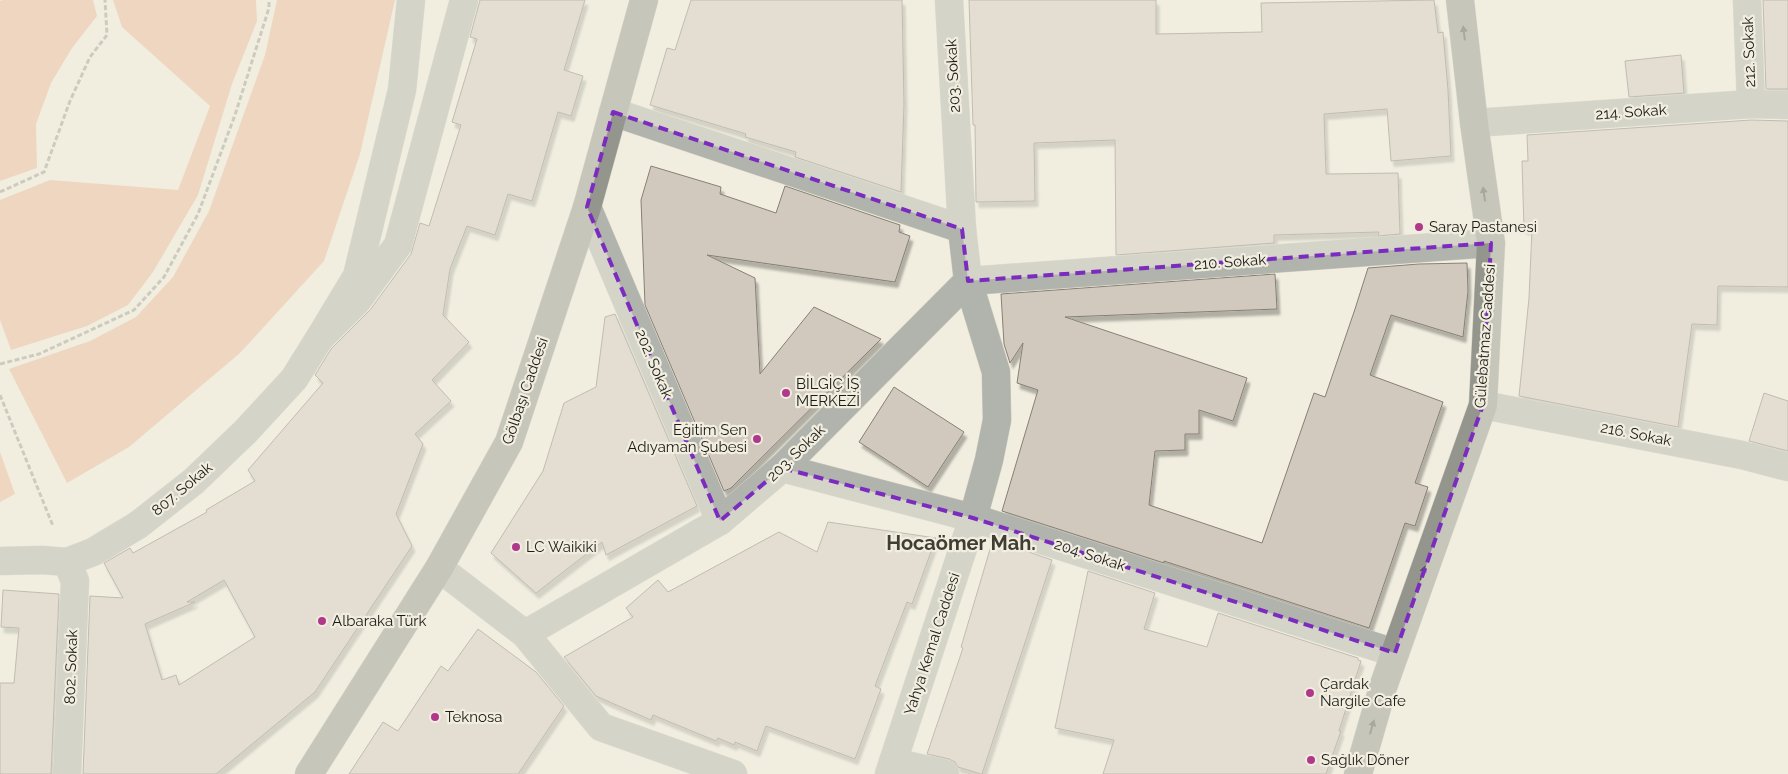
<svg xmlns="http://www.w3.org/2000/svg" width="1788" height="774" viewBox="0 0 1788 774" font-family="Raleway,sans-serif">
  <defs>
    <filter id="shadow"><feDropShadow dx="3" dy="5.5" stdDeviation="1" flood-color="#0004"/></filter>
  </defs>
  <rect width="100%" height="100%" fill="#f1eee0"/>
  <!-- green -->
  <g fill="#ebb89c">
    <polygon points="3,0 93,0 97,16 72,48 51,83 36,124 37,168 0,181 0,1"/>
    <polygon points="113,0 256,0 257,21 232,84 198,195 153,272 128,305 87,326 11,350 0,320 0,200 50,180 178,190 210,106 122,27"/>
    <polygon points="277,0 395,0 360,154 324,261 240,353 129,447 67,483 9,369 90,341 136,317 173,277 209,211 265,55"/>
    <polygon points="0,452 15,494 0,502"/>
  </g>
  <!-- building -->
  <g fill="#d2c9be" stroke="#877f75" fill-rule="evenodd" filter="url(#shadow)">
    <path d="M480,0H585L564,70L583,76L571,116L558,112L532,201L508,194L495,235L467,226L450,269L443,315L469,342L432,380L451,401L415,434L423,444L396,514L412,546L315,692L216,774H83L90,596L123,598L104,563L130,548L133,553L207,512L206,510L255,481L248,470L323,383L315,375L331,349L370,310L411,254L420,223L429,226L461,125L452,122L477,39L470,37ZM224,580L255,637L179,685L176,675L162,680L145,624L195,602H187Z"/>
    <polygon points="691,0 902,0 904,104 901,192 795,157 796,152 745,137 746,134 650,105 667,48 675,50"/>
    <polygon points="969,0 1156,0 1156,34 1262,32 1261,3 1434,0 1438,33 1443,32 1448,90 1451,156 1391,161 1387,109 1324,114 1326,174 1398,173 1400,234 1378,236 1379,232 1274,235 1274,243 1116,255 1115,140 1034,143 1035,201 976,202 975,125 973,125"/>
    <polygon points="1763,0 1788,0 1788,89 1766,89"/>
    <polygon points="1681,55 1684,93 1629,97 1625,61"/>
    <polygon points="1751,120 1788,121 1788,287 1718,286 1717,325 1692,324 1678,427 1519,396 1529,298 1532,229 1524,229 1522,161 1528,161 1527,135"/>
    <polygon points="651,166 721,187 720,194 776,213 785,186 900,225 899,232 910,236 895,282 707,255 755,278 760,374 814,307 881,339 731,488 724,491 645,305 641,200"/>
    <polygon points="1467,263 1468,291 1463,337 1391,315 1370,375 1443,402 1415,483 1428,487 1415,526 1405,523 1369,628 1164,561 1164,563 1002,511 1038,390 1017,383 1023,343 1010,363 1004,344 1001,294 1275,274 1277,309 1065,317 1247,378 1233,421 1199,410 1199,434 1185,434 1185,450 1155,451 1149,505 1262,543 1314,393 1325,397 1355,309 1368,268 1419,264"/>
    <polygon points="615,314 697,506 606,555 602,542 536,593 491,553 543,471 564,403 596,387 605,317"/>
    <polygon points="894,387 964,432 928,487 859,442"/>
    <polygon points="1764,393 1788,401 1788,451 1749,441"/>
    <polygon points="828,522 936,538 912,604 907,602 889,649 875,686 881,689 855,759 766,726 757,751 735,742 734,745 718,738 716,741 653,715 651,720 596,696 564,657 633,617 626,608 658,580 668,592 779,532 817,552"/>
    <polygon points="991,546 1026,551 1052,560 982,774 981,774 958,767 955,762 949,759 927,754 963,648 961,647"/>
    <polygon points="1088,571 1155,593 1144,629 1207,647 1218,613 1358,658 1358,660 1361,661 1339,731 1341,731 1326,774 1103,774 1114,740 1055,728"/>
    <polygon points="3,590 59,594 51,774 0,774 0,683 14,683 19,628 1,627"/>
    <polygon points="478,629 536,672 564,706 518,774 349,774 383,722 398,731 441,666 448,671"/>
  </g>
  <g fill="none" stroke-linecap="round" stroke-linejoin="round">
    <!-- street casing -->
    <g stroke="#cfccc0" stroke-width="29">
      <g id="street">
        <polyline points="411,0 402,90 357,276 319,339 357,301 398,245 464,0"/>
        <polyline points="1747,0 1751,104"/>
        <polyline points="613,112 962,229"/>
        <polyline points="1474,123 1751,104 1788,105"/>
        <polyline points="587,207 720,521"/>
        <polyline points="1483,405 1742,455 1788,467"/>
        <polyline points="782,468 973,518 1395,653"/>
        <polyline points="0,561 42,560 67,562 93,552 138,525 194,481 246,431 294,379 319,339"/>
        <polyline points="439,568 525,634 720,521 782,468 968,281 962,229 949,0"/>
        <polyline points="525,634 601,727 733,774"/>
        <polyline points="893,762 945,774"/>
        <polyline points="67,774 75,581 67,562"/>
        <polyline points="889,774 973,518 989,460 997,420 996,372 968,281 1491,243"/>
      </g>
    </g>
    <!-- secondary casing -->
    <g stroke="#cfccc0" stroke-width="29">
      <g id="secondary">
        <polyline points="309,774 439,568 509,442 587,207 644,0"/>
        <polyline points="1358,774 1383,687 1483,405 1491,243 1474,123 1460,0"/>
      </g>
    </g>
    <!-- path -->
    <g stroke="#a3a196" stroke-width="3" stroke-dasharray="5 2.5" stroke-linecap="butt">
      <polyline points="0,192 44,172 70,101 90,57 107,35 105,0"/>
      <polyline points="0,364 39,354 134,310 164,277 198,214 235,115 269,8 269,0"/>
      <polyline points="0,395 53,526"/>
    </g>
    <!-- street -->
    <use href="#street" stroke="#b1b3ad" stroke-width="28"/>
    <!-- secondary -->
    <use href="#secondary" stroke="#94968e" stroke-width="28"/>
  </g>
  <!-- one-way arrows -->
  <defs><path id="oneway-solid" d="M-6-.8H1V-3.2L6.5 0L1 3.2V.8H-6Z" transform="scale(1.25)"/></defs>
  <g fill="#52524c">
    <use href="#oneway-solid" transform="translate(1464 33) rotate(-97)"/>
    <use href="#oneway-solid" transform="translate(1484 194) rotate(-98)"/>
    <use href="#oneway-solid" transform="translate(1423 573) rotate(-71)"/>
    <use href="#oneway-solid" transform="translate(1372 727) rotate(-74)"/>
  </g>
  <!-- marked area -->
  <path d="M0 0H1788V774H0ZM613,112L962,229L968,281L1491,243L1483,405L1395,653L973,518L782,468L720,521L587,207Z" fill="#f1eee0" fill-opacity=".55" fill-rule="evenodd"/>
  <path fill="none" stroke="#7b2cbf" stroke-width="4" stroke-dasharray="10 6" stroke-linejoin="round" d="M613,112L962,229L968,281L1491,243L1483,405L1395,653L973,518L782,468L720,521L587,207Z"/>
  <!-- markers -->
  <g fill="#b1378b" stroke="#f1eee0" stroke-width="2">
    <circle cx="1419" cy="227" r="5"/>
    <circle cx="786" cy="393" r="5"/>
    <circle cx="757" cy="439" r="5"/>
    <circle cx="516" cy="547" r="5"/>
    <circle cx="322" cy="621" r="5"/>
    <circle cx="1310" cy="693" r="5"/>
    <circle cx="435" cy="717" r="5"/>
    <circle cx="1311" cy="760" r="5"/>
  </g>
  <g text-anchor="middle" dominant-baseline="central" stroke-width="4.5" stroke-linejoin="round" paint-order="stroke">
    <!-- street labels -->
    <g font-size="15" fill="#1c1b16" stroke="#f1eee0">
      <text transform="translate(1749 52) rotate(-92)">212. Sokak</text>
      <text transform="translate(953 76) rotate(-93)">203. Sokak</text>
      <text transform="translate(1631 112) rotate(-4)">214. Sokak</text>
      <text transform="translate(1230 262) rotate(-4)">210. Sokak</text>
      <text transform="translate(1485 336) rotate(-86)">Gülebatmaz Caddesi</text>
      <text transform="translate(654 364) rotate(67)">202. Sokak</text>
      <text transform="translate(525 391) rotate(-71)">Gölbaşı Caddesi</text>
      <text transform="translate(1636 434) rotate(11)">216. Sokak</text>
      <text transform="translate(796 453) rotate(-44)">203. Sokak</text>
      <text transform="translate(182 489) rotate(-40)">807. Sokak</text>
      <text transform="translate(1090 555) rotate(18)">204. Sokak</text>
      <text transform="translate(932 644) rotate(-72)">Yahya Kemal Caddesi</text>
      <text transform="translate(71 667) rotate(-88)">802. Sokak</text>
    </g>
    <!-- poi labels -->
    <g font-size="15" fill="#1c1b16" stroke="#f1eee0" text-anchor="start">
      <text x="1429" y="227">Saray Pastanesi</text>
      <text x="796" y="384">BİLGİÇ İŞ<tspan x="796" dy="17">MERKEZİ</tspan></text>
      <text x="747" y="430" text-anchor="end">Eğitim Sen<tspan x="747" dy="17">Adıyaman Şubesi</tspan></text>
      <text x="526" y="547">LC Waikiki</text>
      <text x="332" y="621">Albaraka Türk</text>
      <text x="1320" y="684">Çardak<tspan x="1320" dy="17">Nargile Cafe</tspan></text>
      <text x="445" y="717">Teknosa</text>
      <text x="1321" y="760">Sağlık Döner</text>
    </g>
    <!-- district labels -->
    <g font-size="20" font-weight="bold" fill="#403e33" stroke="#f1eee0">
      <text x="961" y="543">Hocaömer Mah.</text>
    </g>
  </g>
</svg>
